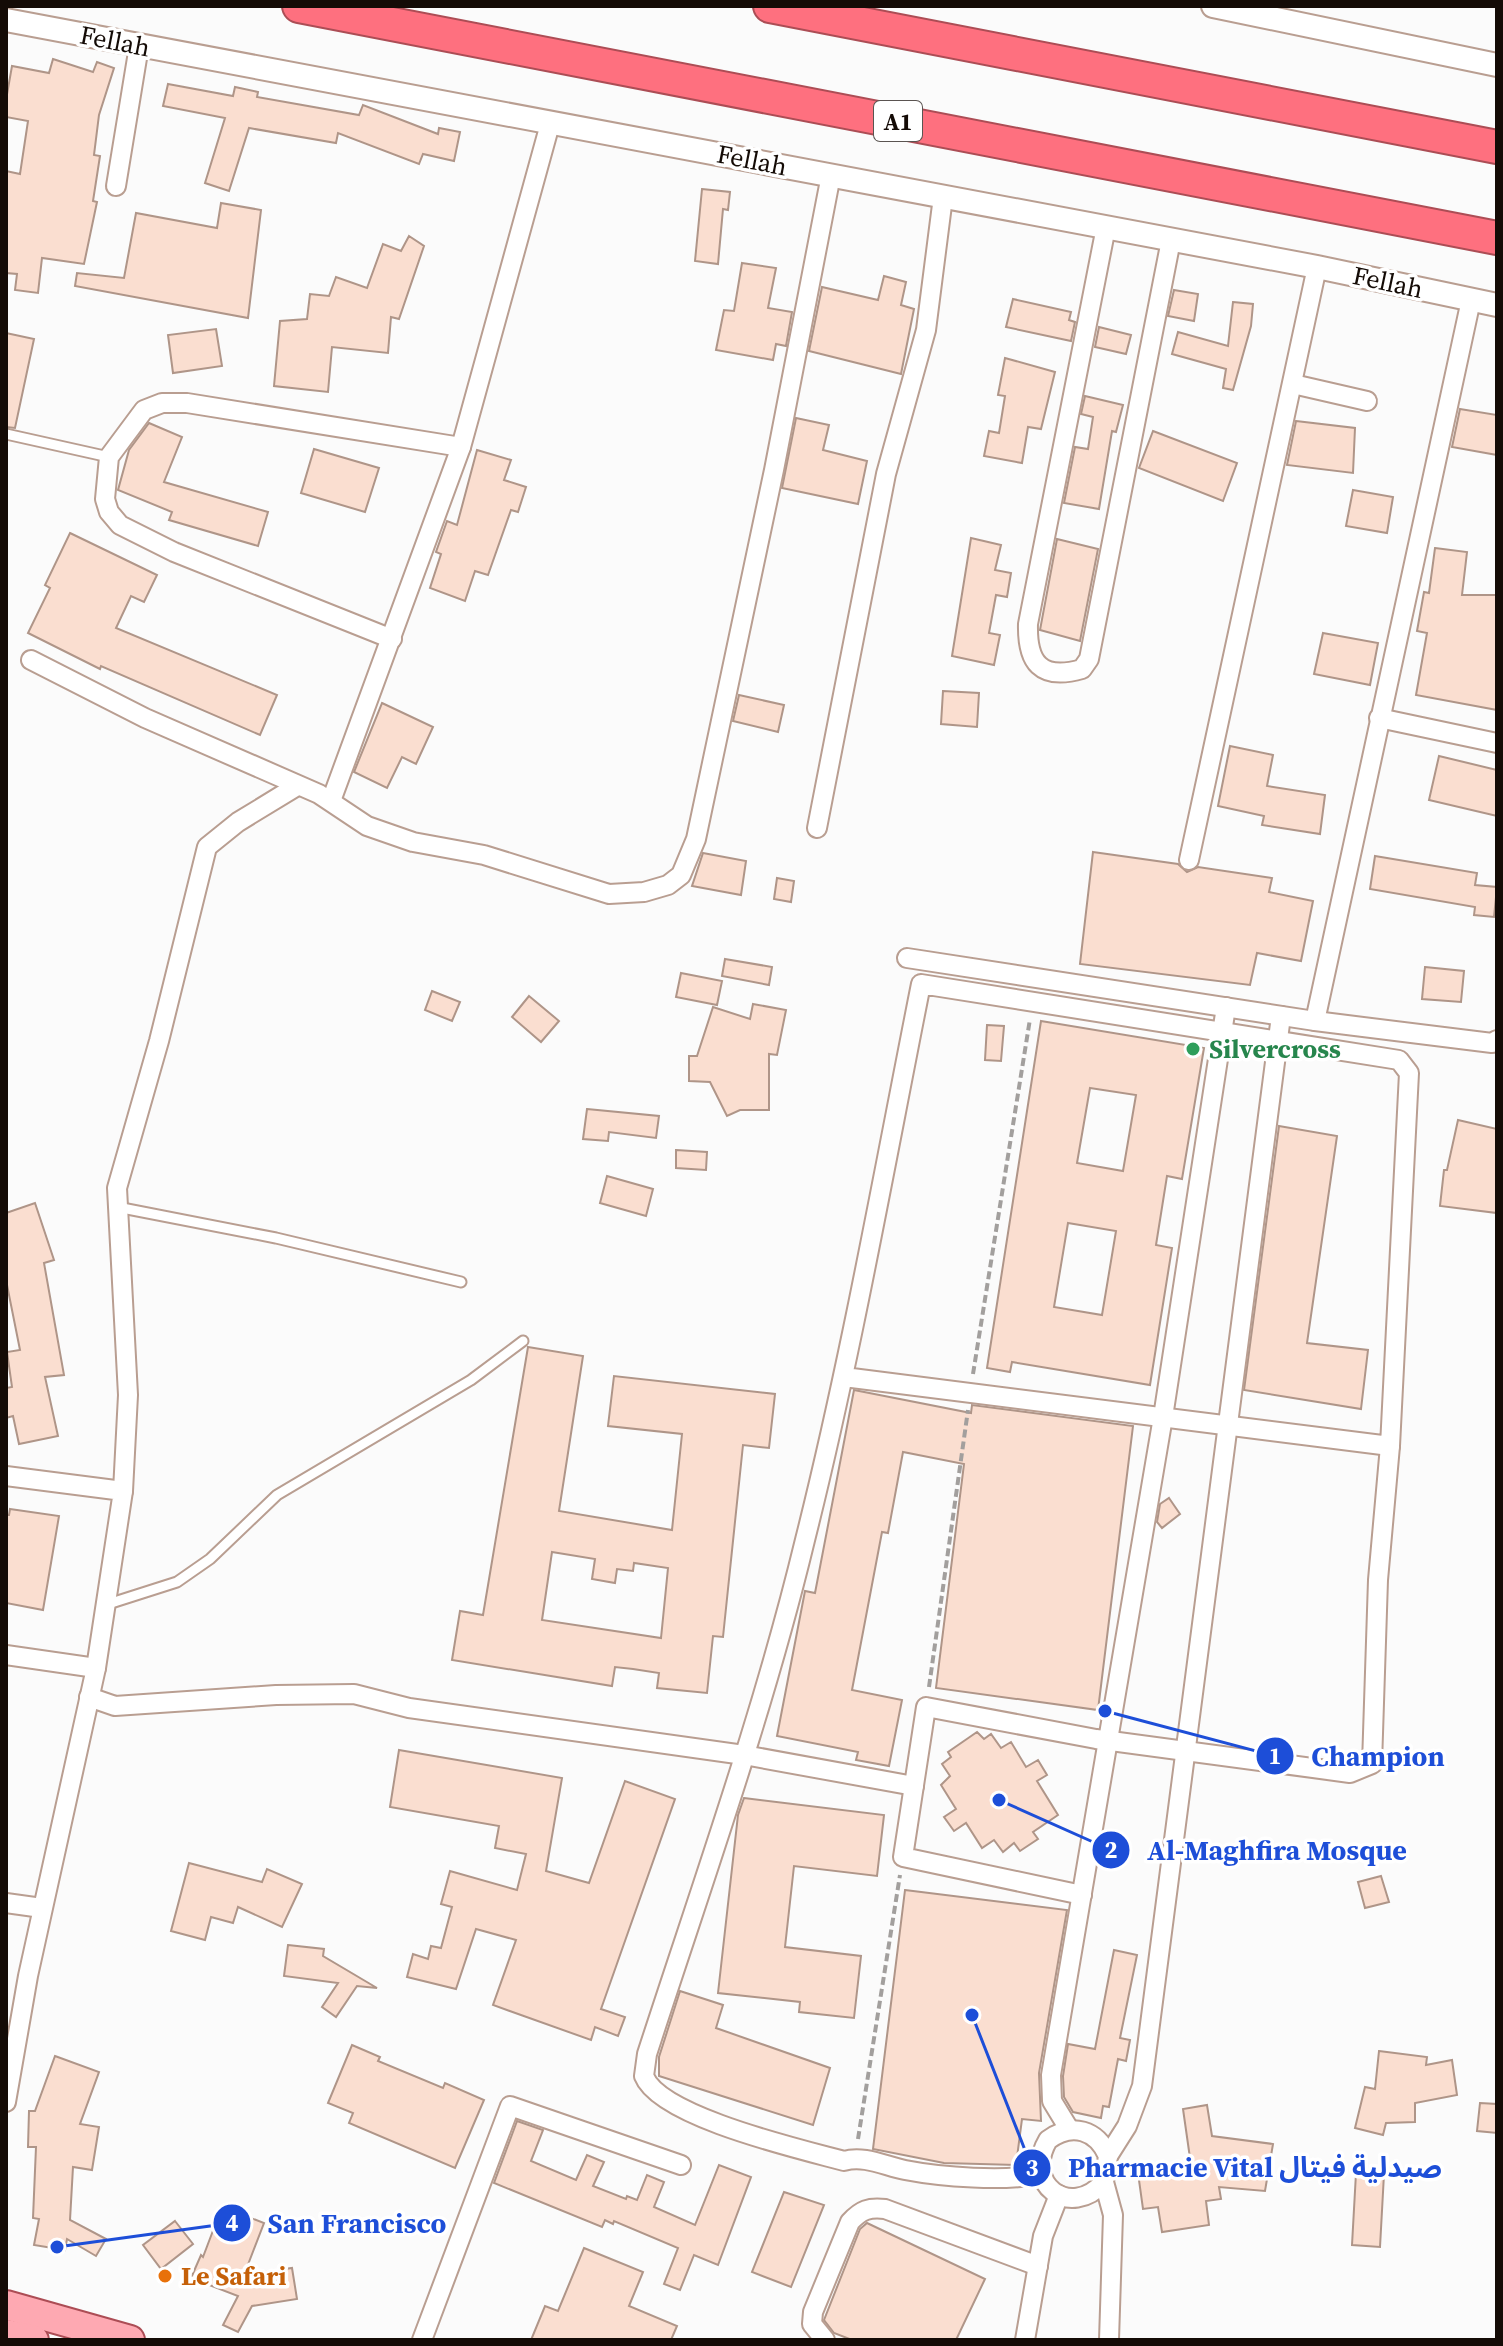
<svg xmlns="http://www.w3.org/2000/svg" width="1503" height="2346" viewBox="0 0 1503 2346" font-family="'Source Serif 4','Noto Sans Arabic',serif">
  <rect width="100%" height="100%" fill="#fbfbfb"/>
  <!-- building -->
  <g fill="#faded0" stroke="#af9588" stroke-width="2" fill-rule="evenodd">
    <polygon points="53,59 93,72 97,62 114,68 99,115 94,155 100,156 93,201 97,202 84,264 42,258 38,293 15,290 17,274 6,273 6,171 20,174 28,121 6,117 6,100 12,66 49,73"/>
    <polygon points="168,84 233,96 235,87 258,92 257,97 359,115 363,105 438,134 439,128 460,132 454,161 423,154 419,164 338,133 336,143 249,128 229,191 205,183 225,118 163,106"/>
    <polygon points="702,189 730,192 728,210 723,209 718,264 695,261"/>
    <polygon points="221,203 261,210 248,318 75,286 77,273 124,278 136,213 217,228"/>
    <polygon points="409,236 424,246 399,319 391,317 388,353 332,347 328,392 274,386 280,321 307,319 310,294 329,296 336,277 367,288 383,244 401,251"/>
    <polygon points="742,263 776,268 768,308 792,312 786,346 776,344 773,360 716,350 724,310 734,311"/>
    <polygon points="884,276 906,282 901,305 914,309 901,374 809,351 822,287 878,300"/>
    <polygon points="1174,290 1198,294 1194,321 1168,316"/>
    <polygon points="1013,299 1071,312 1069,320 1075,322 1071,341 1006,327"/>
    <polygon points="1233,302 1253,304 1251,326 1233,390 1223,388 1226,369 1172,354 1178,332 1228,346"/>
    <polygon points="1099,327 1131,335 1126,354 1095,347"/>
    <polygon points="216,329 222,366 173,373 168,335"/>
    <polygon points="6,333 34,339 15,428 6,427"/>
    <polygon points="1005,358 1055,372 1041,429 1028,427 1022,463 984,456 989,431 999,433 1005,396 998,395"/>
    <polygon points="1085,396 1123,405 1116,432 1112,431 1099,509 1064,503 1075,447 1088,449 1093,417 1081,414"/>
    <polygon points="1460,409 1497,415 1497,455 1452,447"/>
    <polygon points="796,418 829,425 823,450 867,461 858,504 782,488"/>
    <polygon points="1296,421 1355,428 1353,473 1287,465"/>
    <polygon points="149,423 182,437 164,482 268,512 258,546 169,520 172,512 118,490 129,450"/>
    <polygon points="1153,431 1237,463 1223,501 1139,468"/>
    <polygon points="314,449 379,468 365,512 301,493"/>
    <polygon points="477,450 511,460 504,480 526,487 518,512 511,510 488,575 475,571 465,601 430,588 441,554 436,552 447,521 457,525"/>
    <polygon points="1353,490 1393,497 1387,533 1346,526"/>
    <polygon points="70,533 157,575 144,602 131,596 116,628 277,695 260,735 101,666 100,669 28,633 50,588 45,585"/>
    <polygon points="971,538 1001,545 995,570 1011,573 1007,597 996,595 989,633 1000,635 994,665 952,656"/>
    <polygon points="1057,539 1098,549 1080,641 1040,630"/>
    <polygon points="1435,548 1467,552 1462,595 1497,595 1497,710 1416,695 1427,633 1417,631 1424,592 1429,593"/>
    <polygon points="1323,633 1378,643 1370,685 1314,674"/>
    <polygon points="943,691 979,693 977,727 941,724"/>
    <polygon points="739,695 784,705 778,732 733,721"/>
    <polygon points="382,703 433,727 416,764 402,757 387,788 354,772"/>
    <polygon points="1230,746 1273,755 1267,786 1325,795 1320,834 1262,825 1264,816 1218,806"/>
    <polygon points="1439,756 1497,770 1497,816 1429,800"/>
    <polygon points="1093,852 1178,864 1187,872 1198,867 1272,878 1269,892 1313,901 1301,961 1257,953 1250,985 1080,964"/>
    <polygon points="703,853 746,861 741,895 692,886"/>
    <polygon points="1375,856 1477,873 1475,885 1497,887 1494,917 1474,915 1475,907 1370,889"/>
    <polygon points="777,878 794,881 791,902 774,899"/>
    <polygon points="725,959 772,967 769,985 722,976"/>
    <polygon points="1425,967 1464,971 1461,1002 1422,999"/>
    <polygon points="681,973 722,981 717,1005 676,997"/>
    <polygon points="432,991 460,1002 452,1021 425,1010"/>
    <polygon points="529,996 559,1021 541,1042 512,1017"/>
    <polygon points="753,1004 786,1010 777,1055 769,1054 769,1110 740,1110 727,1116 710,1082 689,1081 689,1056 697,1056 713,1007 750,1019"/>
    <path d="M1041,1021L1204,1048L1182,1179L1167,1176L1156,1245L1172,1248L1150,1385L1012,1362L1010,1372L987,1368ZM1090,1088L1136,1095L1123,1171L1077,1163ZM1068,1223L1116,1231L1102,1315L1054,1307Z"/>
    <polygon points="987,1025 1004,1026 1001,1061 985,1060"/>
    <polygon points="587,1109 659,1116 656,1138 609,1132 608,1141 583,1139"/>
    <polygon points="1458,1120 1497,1129 1497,1213 1440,1206 1444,1170 1447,1170"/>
    <polygon points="1279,1126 1337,1136 1307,1343 1368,1350 1361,1409 1244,1390"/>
    <polygon points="676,1150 707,1152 706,1170 676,1168"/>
    <polygon points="607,1176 653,1189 646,1216 600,1203"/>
    <polygon points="35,1203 54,1260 44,1263 64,1375 45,1377 58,1436 19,1444 13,1416 6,1418 6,1388 12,1387 7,1352 20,1350 6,1280 6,1213"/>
    <path d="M528,1347L583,1356L559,1511L672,1530L682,1434L608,1426L614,1376L775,1394L769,1448L743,1445L723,1637L713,1636L707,1693L657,1688L659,1673L633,1669L615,1667L612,1686L452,1660L460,1611L483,1615ZM552,1552L595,1559L592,1579L615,1583L617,1569L633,1571L634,1563L668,1568L661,1638L542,1620Z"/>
    <polygon points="854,1390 971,1413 972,1405 1133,1426 1098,1710 936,1688 964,1464 903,1452 888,1533 882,1532 852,1690 902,1700 889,1766 856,1760 858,1752 777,1736 805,1591 815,1593"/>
    <polygon points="1169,1498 1180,1514 1162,1528 1157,1522 1160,1504"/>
    <polygon points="10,1509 59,1516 43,1610 6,1603 6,1515 9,1515"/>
    <polygon points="977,1732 984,1739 991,1734 1001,1748 1011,1742 1026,1767 1038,1760 1047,1775 1037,1781 1058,1815 1033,1832 1038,1839 1020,1851 1014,1843 1003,1852 994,1840 982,1848 966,1823 954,1831 944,1817 956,1809 941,1785 950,1776 942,1764 951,1757 948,1752"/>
    <polygon points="399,1750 562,1778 546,1871 589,1883 625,1781 675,1799 601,2009 625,2017 618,2036 595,2027 591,2040 493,2005 516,1940 476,1929 456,1989 407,1977 413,1954 428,1959 431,1946 441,1948 452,1907 441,1904 450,1871 517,1890 526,1854 495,1848 499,1826 390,1807"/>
    <polygon points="744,1798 884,1815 877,1876 794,1866 785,1947 861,1956 854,2018 799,2012 800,2002 718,1993 738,1815"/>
    <polygon points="189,1863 262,1882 267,1869 302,1884 282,1927 238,1907 233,1923 211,1917 205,1940 171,1931"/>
    <polygon points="1381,1876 1389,1902 1365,1908 1358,1882"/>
    <polygon points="905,1890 1067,1910 1039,2073 1041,2121 1022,2119 1016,2165 944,2163 873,2149"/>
    <polygon points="288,1945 324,1949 323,1956 377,1988 357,1986 336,2017 322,2007 338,1983 284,1976"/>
    <polygon points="1114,1950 1137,1955 1120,2038 1130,2040 1126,2061 1118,2059 1109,2107 1103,2106 1101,2118 1073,2112 1064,2097 1063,2076 1068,2044 1095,2049"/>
    <polygon points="680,1991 723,2005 716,2028 830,2068 813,2125 659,2076 659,2057"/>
    <polygon points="352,2045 380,2057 378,2061 443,2088 445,2083 484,2100 455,2168 349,2123 353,2113 328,2103"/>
    <polygon points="1379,2051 1427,2057 1426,2065 1452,2060 1457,2095 1415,2103 1415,2122 1386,2123 1383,2135 1355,2128 1365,2087 1375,2089"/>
    <polygon points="55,2056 99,2072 80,2124 99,2127 92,2170 73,2167 70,2220 106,2239 96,2256 67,2239 65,2250 34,2245 39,2219 33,2218 36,2147 28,2147 29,2111 35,2111"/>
    <polygon points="1480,2103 1497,2104 1497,2133 1477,2131"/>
    <polygon points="1207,2105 1212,2136 1273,2144 1265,2191 1219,2187 1221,2199 1206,2201 1209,2225 1162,2232 1158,2207 1143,2209 1138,2173 1191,2165 1183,2109"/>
    <polygon points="517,2121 543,2130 531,2161 576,2180 587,2155 604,2162 593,2186 626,2199 627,2196 637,2200 647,2175 664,2182 654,2207 695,2225 719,2165 751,2177 718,2265 694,2255 680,2290 664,2284 678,2248 614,2221 613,2224 605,2220 602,2227 494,2183"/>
    <polygon points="1356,2173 1384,2174 1380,2247 1352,2245"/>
    <polygon points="784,2192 824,2205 791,2287 752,2272"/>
    <polygon points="222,2207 264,2223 244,2275 292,2268 297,2299 252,2306 238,2332 223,2325 238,2296 191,2278 201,2255 203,2257"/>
    <polygon points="175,2221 193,2244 161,2269 143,2245"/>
    <polygon points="867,2223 985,2279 956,2340 852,2340 834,2333 824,2320 860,2229"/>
    <polygon points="584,2248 643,2272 629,2306 677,2326 671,2340 531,2340 545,2306 558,2311"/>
  </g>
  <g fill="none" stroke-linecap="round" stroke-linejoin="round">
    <!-- service casing -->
    <g stroke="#b99e91" stroke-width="13">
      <g id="service">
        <polyline points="6,434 109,457"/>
        <polyline points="117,1207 276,1238 461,1282"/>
        <polyline points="105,1605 177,1582 210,1559 277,1495 471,1380 523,1341"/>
      </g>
    </g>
    <!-- minor casing -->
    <g stroke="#b99e91" stroke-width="22">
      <g id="minor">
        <polyline points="116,186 139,46"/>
        <path d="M1106,227L1028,624C1027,662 1040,681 1082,669L1089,659L1171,240"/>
        <polyline points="1293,384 1367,401"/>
        <polyline points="392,639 174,552 120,525 109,512 105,499 109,457 144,410 162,403 187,403 461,447"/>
        <polyline points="31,660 145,718 319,794 367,826 413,842 484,855 609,894 644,892 668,885 681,875 696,839 774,470 831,175"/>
        <polyline points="1379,718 1497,743"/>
        <polyline points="331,801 461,447 550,124"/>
        <polyline points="817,828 886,474 926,330 943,197"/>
        <polyline points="1189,860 1317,267"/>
        <polyline points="907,958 1315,1021 1492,1043 1497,1040"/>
        <polyline points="1315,1021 1471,300"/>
        <path d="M844,1377L1390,1446L1409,1073L1399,1060L921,984C884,1170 851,1357 805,1540C763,1714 702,1884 647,2054L644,2076C660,2117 800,2149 844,2161C864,2155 885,2166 905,2170C941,2177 1005,2182 1041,2174"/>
        <polyline points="6,1476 123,1491 96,1668 28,1976 6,2102"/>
        <polyline points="123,1491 128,1395 117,1188 159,1041 207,847 238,822 297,786"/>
        <polyline points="6,1655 96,1668"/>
        <polyline points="89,1697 115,1706 276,1695 354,1694 409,1708 744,1755 914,1786"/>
        <polyline points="1082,1895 903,1857 926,1707 1096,1739 1350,1773 1372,1764 1378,1580 1390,1446"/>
        <polyline points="6,1903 42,1908"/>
        <polyline points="1069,2129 1052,2101 1051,2075 1163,1417 1226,1007"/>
        <polyline points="1108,2156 1127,2126 1142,2086 1281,1016"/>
        <path d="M1104,2182C1070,2220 1022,2184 1048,2140C1072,2122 1097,2130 1108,2156L1104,2182L1113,2215L1109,2340"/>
        <polyline points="422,2340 510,2106 681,2165"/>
        <path d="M825,2340L812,2324L813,2312L850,2222C861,2210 869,2207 885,2209L1038,2266"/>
        <polyline points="1025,2340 1043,2236 1059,2195"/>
      </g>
    </g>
    <!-- tertiary casing -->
    <g stroke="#b99e91" stroke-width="26">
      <g id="tertiary">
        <polyline points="1213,6 1497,65"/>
        <polyline points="6,20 1317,267 1497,305"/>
      </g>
    </g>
    <!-- primary casing -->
    <g stroke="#ac4d55" stroke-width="32">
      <g id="primary">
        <polyline points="6,2305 130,2340"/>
        <polyline points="6,2334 34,2340"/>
      </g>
    </g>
    <!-- motorway casing -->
    <g stroke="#ac4d55" stroke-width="36">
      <g id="motorway">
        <polyline points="299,6 1497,238"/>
        <polyline points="770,6 1497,147"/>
      </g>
    </g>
    <!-- path -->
    <g stroke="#a29f9d" stroke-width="4" stroke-dasharray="8 4" stroke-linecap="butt">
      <polyline points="973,1374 1030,1019"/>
      <polyline points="929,1687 968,1410"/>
      <polyline points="858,2139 900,1875"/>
    </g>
    <!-- service -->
    <use href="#service" stroke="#fff" stroke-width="9"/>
    <!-- minor -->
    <use href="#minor" stroke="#fff" stroke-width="18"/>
    <!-- tertiary -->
    <use href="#tertiary" stroke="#fff" stroke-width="22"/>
    <!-- primary -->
    <use href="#primary" stroke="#fea9b2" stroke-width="28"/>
    <!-- motorway -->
    <use href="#motorway" stroke="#fe707f" stroke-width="32"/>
  </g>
  <!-- markers -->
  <circle fill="#2e9e5b" stroke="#fff" stroke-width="3" cx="1193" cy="1049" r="8"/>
  <circle fill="#e8710a" stroke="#fff" stroke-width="3" cx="165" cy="2276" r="8"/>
  <g text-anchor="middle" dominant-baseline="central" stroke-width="7" stroke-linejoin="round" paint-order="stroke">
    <!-- shield labels -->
    <rect fill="#fff" stroke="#5a5451" stroke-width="2" x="874" y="101" width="48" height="40" rx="6"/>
    <g font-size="24" font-weight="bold" fill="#140b06">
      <text x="898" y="121">A1</text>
    </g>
    <!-- street labels -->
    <g font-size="26" fill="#140b06" stroke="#fff">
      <text transform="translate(115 41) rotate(11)">Fellah</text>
      <text transform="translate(752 160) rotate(11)">Fellah</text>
      <text transform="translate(1388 282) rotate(12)">Fellah</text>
    </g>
    <!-- leisure labels -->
    <g font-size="26" font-weight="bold" fill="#27864d" stroke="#fff" text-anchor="start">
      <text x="1209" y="1049">Silvercross</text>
    </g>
    <!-- food labels -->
    <g font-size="26" font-weight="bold" fill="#c56008" stroke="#fff" text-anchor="start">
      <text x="181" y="2276">Le Safari</text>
    </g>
  </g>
  <!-- callouts -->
  <path fill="none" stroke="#1d4ed8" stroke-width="3" d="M1105 1711L1275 1756M999 1800L1111 1850M972 2015L1032 2168M57 2247L232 2223"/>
  <g fill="#1d4ed8" stroke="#fff" stroke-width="3">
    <circle cx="1105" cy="1711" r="8"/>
    <circle cx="999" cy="1800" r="8"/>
    <circle cx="972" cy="2015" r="8"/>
    <circle cx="57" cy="2247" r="8"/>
    <circle cx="1275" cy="1756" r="20"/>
    <circle cx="1111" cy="1850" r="20"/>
    <circle cx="1032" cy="2168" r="20"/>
    <circle cx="232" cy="2223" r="20"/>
  </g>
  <g font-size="24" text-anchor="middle" font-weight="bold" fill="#fff">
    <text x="1275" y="1764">1</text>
    <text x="1111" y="1858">2</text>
    <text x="1032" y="2176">3</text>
    <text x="232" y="2231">4</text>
  </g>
  <g font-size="28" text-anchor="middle" font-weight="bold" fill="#1d4ed8" stroke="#fff" stroke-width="7" stroke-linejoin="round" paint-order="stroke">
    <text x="1378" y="1766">Champion</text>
    <text x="1277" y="1860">Al-Maghfira Mosque</text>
    <text x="1255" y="2177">Pharmacie Vital صيدلية فيتال</text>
    <text x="357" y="2233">San Francisco</text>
  </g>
  <!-- border -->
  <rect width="1503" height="2346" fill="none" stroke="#140b06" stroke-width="16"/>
</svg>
